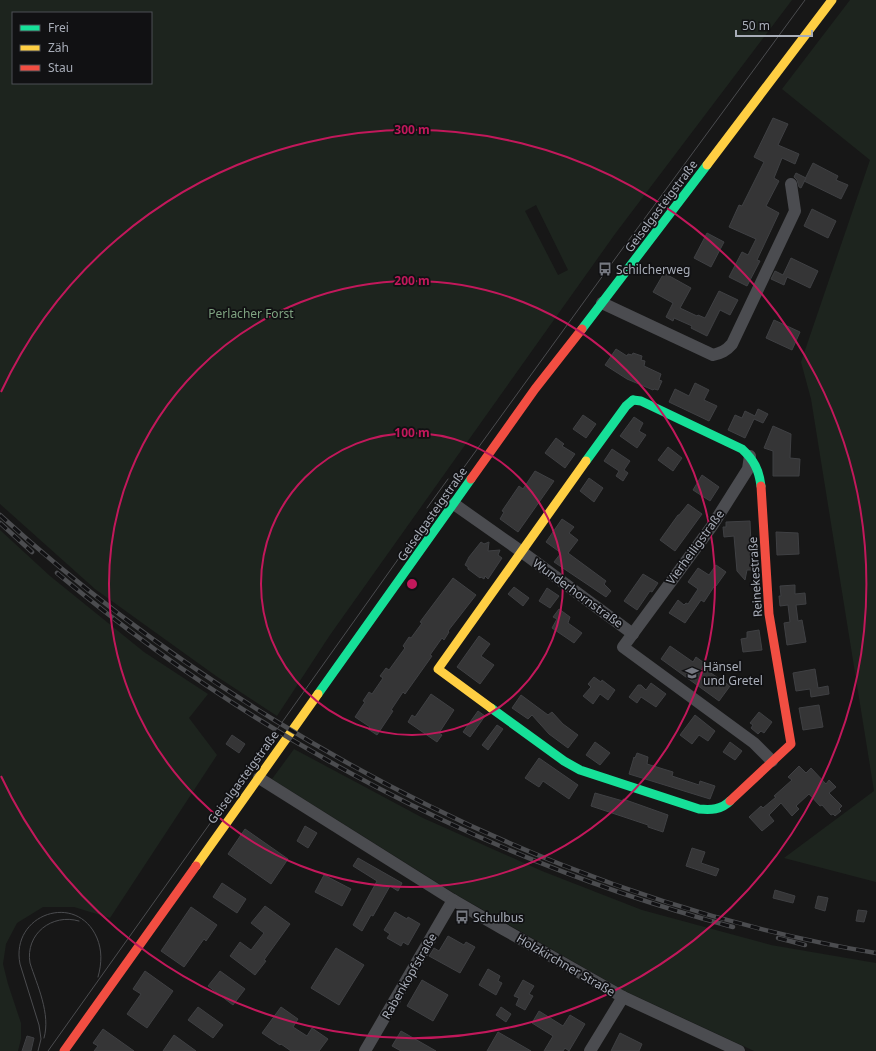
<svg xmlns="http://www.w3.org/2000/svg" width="876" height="1051" viewBox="0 0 876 1051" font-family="'Noto Sans',sans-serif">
  <rect width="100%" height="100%" fill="#171717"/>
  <!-- green -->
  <g fill="#1d241e" fill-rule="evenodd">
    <path d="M0,0H792L615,234L330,635L277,716L216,676L95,589L0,504ZM13,13H151V83H13ZM536,205L568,270L558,275L525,211Z"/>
    <polygon points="850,0 876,0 876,882 784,858 874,791 811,399 801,362 870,160 782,89"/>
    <polygon points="0,530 50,576 144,652 208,694 189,718 217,755 110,918 74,907 43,907 17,923 6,944 3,964 8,984 21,1023 21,1039 18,1051 0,1051"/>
    <polygon points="294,749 423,818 542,871 642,910 771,945 876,963 876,1051 754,1051 625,991 457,895 272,779"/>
  </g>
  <!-- building -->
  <g fill="#353536" stroke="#3f4043">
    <polygon points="773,118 788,124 778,145 799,154 795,164 782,158 774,178 779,181 766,206 779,213 757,260 760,261 747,286 729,277 742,252 748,255 756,239 729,227 739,205 742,206 764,162 754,157"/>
    <polygon points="813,163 838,176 836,180 848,185 841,199 804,181"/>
    <polygon points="796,173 806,178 801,188 799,187 797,180 794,177"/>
    <polygon points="812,209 836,221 828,238 804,226"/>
    <polygon points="707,233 724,242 711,267 694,258"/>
    <polygon points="791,258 818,271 810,288 787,277 784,285 771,279 775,271 783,275"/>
    <polygon points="664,273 691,288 680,308 697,316 698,315 705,318 719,291 738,300 730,315 720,310 707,336 691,328 692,326 674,318 673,321 666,317 673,303 653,292"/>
    <polygon points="774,320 800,332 792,350 766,338"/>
    <polygon points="616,349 627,356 628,354 632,355 633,353 642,356 641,360 645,361 644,366 661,374 659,380 662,381 658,390 654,389 653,390 627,379 605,365"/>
    <polygon points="695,383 709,390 704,400 717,406 709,421 669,402 675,389 689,396"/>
    <polygon points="758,409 768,414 763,423 754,419 745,438 728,430 735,415 742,418 745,411 755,416"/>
    <polygon points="583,415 596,424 586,438 573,429"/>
    <polygon points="634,417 643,423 639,431 646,435 637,448 620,436"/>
    <polygon points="773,426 791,434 790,458 800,459 799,476 773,476 773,451 764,448"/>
    <polygon points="556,438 564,444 562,446 575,454 565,468 545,453"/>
    <polygon points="668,447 682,458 673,471 658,460"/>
    <polygon points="612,449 630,461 624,470 628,473 623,481 616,476 619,471 604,461"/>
    <polygon points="535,471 554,481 518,532 500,519 504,512 502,511 519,486 523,489"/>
    <polygon points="702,475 719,487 710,501 693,490"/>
    <polygon points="589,478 603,488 594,502 580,491"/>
    <polygon points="688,504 702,514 675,551 660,540 678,515 679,515"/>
    <polygon points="562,519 574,527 569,533 578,540 568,553 606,581 604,584 611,591 606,597 554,562 561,553 546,542"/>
    <polygon points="750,521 752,570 747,570 745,580 737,571 734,536 724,537 723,527 726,527 726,522"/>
    <polygon points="776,532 798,533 799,554 777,555"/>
    <polygon points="481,542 484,544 489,542 488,551 500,550 498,555 502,558 488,579 485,576 484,579 481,577 480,578 468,569 468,567 465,565 469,557"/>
    <polygon points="716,565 726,572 716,586 715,585 704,602 701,600 685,623 669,613 678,600 684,605 686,603 688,604 698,589 688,582 698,568 709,575"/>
    <polygon points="643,574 658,583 652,592 650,591 637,610 624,601"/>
    <polygon points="453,578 476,595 448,631 449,632 444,640 442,638 430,655 432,656 405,694 403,692 391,710 393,711 377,735 368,729 370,727 355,717 365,702 363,701 369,692 372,694 383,678 380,676 386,668 389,670 405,648 403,646 409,637 411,638 422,623 420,622"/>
    <polygon points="795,585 795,594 805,593 806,604 796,605 798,621 802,620 806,642 787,645 784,623 790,622 788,605 780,606 779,596 781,596 780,586"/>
    <polygon points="514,587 529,598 523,606 508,594"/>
    <polygon points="547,588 559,596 550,608 539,601"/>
    <polygon points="559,609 570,617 568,623 582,633 574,643 552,628 557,619 553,617"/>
    <polygon points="759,630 762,650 743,652 741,639 747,638 747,632"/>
    <polygon points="479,636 490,644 481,656 494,665 480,684 457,667"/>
    <polygon points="670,646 693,662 696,657 707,665 705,669 730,686 719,701 661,659"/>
    <polygon points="815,669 818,688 828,686 829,694 811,697 810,689 796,691 793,673"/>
    <polygon points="594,677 601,682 602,680 615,690 608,700 600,694 593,704 583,696 591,687 588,684"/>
    <polygon points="651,683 666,694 656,707 641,697 637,703 629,697 638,685 641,685 646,690"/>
    <polygon points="431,694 454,710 439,733 442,735 437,742 408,722 412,715 415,717"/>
    <polygon points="521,695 548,715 552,712 563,724 578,735 568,748 549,734 532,715 528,719 512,708"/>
    <polygon points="819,705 823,727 803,730 799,708"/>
    <polygon points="478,711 485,716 470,737 463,732"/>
    <polygon points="759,712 772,722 764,733 761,731 758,734 751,728 753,725 750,723"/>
    <polygon points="695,715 715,731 708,741 699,735 692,744 680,735"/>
    <polygon points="497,725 503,729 488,750 482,745"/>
    <polygon points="232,735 245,744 239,753 226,744"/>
    <polygon points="595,742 610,753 600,765 586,755"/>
    <polygon points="730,742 742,751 735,760 723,752"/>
    <polygon points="637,753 648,757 647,764 673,772 672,776 699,785 700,781 715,786 710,799 629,774 634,757 635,758"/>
    <polygon points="539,758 578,785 569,799 543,781 539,787 525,778"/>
    <polygon points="799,766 806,773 811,768 826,784 829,780 836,787 829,793 842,806 839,809 841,811 835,816 833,814 831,815 822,805 820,806 809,794 796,806 799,809 792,816 781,803 769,815 774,821 762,831 749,817 761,806 763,808 776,797 774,796 792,780 788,777"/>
    <polygon points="595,793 623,801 623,799 668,815 663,832 648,827 648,825 591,806"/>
    <polygon points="305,826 317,833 308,848 297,841"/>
    <polygon points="245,829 288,859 271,884 228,854"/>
    <polygon points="692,848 705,852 701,863 719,869 716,876 686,866"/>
    <polygon points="358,858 402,883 398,891 390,886 373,916 371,915 362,931 353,925 377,881 353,866"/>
    <polygon points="324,875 351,889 342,906 315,892"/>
    <polygon points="222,883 246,899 237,913 213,897"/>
    <polygon points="775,890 795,896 793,903 773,898"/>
    <polygon points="818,896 828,898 825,911 815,908"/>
    <polygon points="265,906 290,924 264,960 266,961 255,975 230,956 240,942 251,950 264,933 251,923"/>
    <polygon points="191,907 217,925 206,941 204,939 184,967 161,951"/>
    <polygon points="858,910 867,911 864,922 856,921"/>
    <polygon points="395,912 407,919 408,917 420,924 408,945 403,942 401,946 387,938 390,934 384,930"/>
    <polygon points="448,936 464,945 466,942 475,947 460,973 429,956 434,948 439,951"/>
    <polygon points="336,948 364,965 339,1005 311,988"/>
    <polygon points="488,969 500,976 498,981 502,983 496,995 479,985"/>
    <polygon points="145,971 173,991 147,1028 127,1014 141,994 133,989"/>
    <polygon points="220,971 245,989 233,1005 208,986"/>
    <polygon points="422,980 448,995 433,1021 407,1006"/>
    <polygon points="523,980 534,986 529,994 533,996 525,1010 516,1005 519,998 514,996"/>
    <polygon points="198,1007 223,1025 213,1038 188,1020"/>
    <polygon points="281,1007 298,1019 293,1027 307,1036 312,1028 328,1039 319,1051 291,1051 281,1044 280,1045 262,1033"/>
    <polygon points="501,1007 511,1014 506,1022 496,1015"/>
    <polygon points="539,1011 563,1026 570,1015 585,1024 569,1051 565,1048 563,1051 544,1051 553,1036 532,1023"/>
    <polygon points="103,1029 134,1051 94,1051 98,1046 93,1043"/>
    <polygon points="401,1031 436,1051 401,1051 392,1046"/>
    <polygon points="498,1032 531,1051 487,1051"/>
    <polygon points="620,1033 642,1044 639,1051 611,1051"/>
    <polygon points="174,1035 196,1051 163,1051"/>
    <polygon points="27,1036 34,1038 31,1051 22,1051"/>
  </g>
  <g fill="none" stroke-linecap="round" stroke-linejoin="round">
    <!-- street -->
    <g stroke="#4b4c50" stroke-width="12">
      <path d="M602,303L713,355C721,353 726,351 732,344L795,211L791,184"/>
      <polyline points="750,456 748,469 712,526 623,647 754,743 772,761"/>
      <polyline points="454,504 522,552 633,634"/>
      <polyline points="259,778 453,900 503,929 623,997 739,1051"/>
      <polyline points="365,1051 453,900"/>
      <polyline points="590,1051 623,997"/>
    </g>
    <!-- fast -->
    <g stroke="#16e098" stroke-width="9">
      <polyline points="582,329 707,165"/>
      <path d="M633,400L641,401L742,449C754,460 759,470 761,486"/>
      <polyline points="586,461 626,406 633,400"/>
      <polyline points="318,694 471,479"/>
      <path d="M491,708L564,761L580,770L699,809C711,810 721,810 730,801"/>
    </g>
    <!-- slow -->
    <g stroke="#ffcf43" stroke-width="9">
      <polyline points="707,165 832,0"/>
      <polyline points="491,708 438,669 586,461"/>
      <polyline points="196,866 318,694"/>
    </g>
    <!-- jam -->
    <g stroke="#f24e42" stroke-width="9">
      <polyline points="471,479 535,389 582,329"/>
      <polyline points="730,801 791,744 769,614 761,486"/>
      <polyline points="64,1051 196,866"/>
    </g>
    <!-- tram -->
    <g stroke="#4b4c4f" stroke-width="1">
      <polyline points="427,508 448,479"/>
      <path d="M44,1038C51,1014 37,985 30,963C25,934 52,913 79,921"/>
      <path d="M38,1051L41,1039L39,1025L20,964C10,914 77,891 97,938C102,950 102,963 98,977"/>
      <polyline points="48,1051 441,499 620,252 805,0"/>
    </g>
    <!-- rail casing -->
    <g stroke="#4b4c4f" stroke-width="4.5">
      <g id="rail">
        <path d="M0,515C84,592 174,658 271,718C455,832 661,917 876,953"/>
        <polyline points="0,523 32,552"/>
        <path d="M57,573C253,737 486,861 733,927"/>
        <polyline points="778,938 805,945"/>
      </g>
    </g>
    <!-- rail -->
    <use href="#rail" stroke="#111113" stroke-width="3" stroke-dasharray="9" stroke-linecap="butt"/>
  </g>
  <!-- distance rings -->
  <g fill="none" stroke="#c2185b" stroke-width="2">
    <circle cx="412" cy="584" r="151"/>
    <circle cx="412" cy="584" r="303"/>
    <path d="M1 392A454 454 0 1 1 1 776"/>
  </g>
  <!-- icons -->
  <defs>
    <g id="bus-bare" transform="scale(1.08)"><path d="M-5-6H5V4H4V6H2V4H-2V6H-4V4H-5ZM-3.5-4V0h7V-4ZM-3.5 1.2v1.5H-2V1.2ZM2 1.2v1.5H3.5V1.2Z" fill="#757880" stroke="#111113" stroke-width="2.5" paint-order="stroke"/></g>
    <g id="school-bare" transform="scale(1.08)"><path d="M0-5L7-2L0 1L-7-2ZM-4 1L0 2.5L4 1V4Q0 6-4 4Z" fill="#757880" stroke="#111113" stroke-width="2.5" paint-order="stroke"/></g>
  </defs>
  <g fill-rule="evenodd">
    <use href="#bus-bare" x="605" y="269"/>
    <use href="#school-bare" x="692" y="673"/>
    <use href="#bus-bare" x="462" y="917"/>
  </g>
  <g text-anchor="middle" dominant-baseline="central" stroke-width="3.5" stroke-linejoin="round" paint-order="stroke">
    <!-- street labels -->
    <g font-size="12" fill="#a8adb8" stroke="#111113">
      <text transform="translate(661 206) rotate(-53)">Geiselgasteigstraße</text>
      <text transform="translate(432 514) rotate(-55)">Geiselgasteigstraße</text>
      <text transform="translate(695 547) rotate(-54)">Vierheiligstraße</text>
      <text transform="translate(755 577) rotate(-94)">Reinekestraße</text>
      <text transform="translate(578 593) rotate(36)">Wunderhornstraße</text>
      <text transform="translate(243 777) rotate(-54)">Geiselgasteigstraße</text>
      <text transform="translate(566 965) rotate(30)">Holzkirchner Straße</text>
      <text transform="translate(409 976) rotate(-60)">Rabenkopfstraße</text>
    </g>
    <!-- poi labels -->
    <g font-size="12" fill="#a8adb8" stroke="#111113" text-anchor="start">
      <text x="616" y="269">Schilcherweg</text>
      <text x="703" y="666">Hänsel<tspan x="703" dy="14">und Gretel</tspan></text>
      <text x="473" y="917">Schulbus</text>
    </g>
    <!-- park labels -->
    <g font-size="12" fill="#7fa381" stroke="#111113">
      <text x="251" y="313">Perlacher Forst</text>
    </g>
  </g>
  <circle cx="412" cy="584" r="6" fill="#c2185b" stroke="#111113" stroke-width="2"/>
  <g font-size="12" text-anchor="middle" font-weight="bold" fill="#c2185b" stroke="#111113" stroke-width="3.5" stroke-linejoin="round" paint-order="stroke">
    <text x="412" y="134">300 m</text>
    <text x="412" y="285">200 m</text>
    <text x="412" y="437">100 m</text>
  </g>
  <!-- legend -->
  <rect x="12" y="12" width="140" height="72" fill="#111113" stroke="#4d4f55"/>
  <rect x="20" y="25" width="20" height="6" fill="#16e098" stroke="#4d4f55"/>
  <text x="48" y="32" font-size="12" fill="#a8adb8">Frei</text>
  <rect x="20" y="45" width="20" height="6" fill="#ffcf43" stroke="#4d4f55"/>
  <text x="48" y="52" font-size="12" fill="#a8adb8">Zäh</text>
  <rect x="20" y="65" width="20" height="6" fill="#f24e42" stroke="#4d4f55"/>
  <text x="48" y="72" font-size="12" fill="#a8adb8">Stau</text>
  <!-- scale -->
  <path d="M736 30v6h76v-6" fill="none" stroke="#a8adb8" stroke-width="2"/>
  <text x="742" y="30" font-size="12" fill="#a8adb8" stroke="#111113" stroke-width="3" paint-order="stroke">50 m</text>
</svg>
